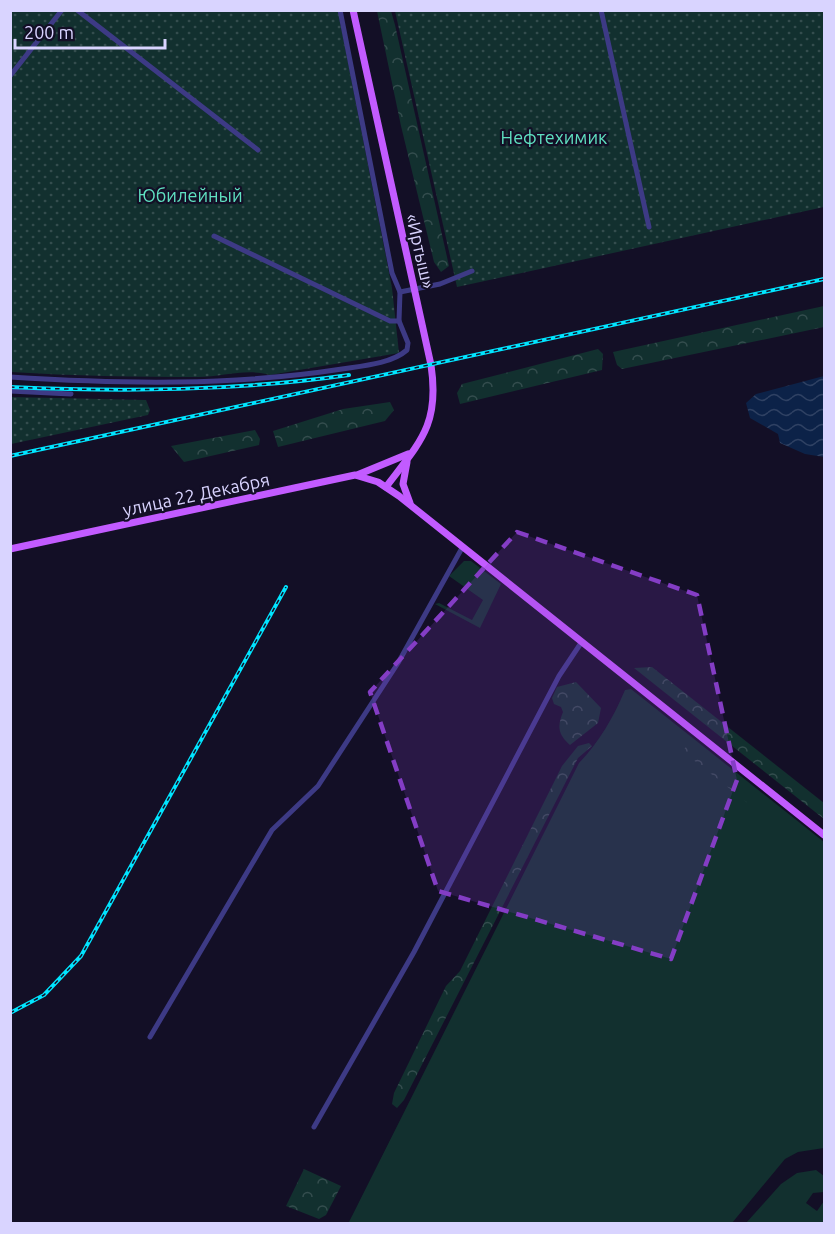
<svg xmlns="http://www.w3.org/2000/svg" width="835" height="1234" viewBox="0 0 835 1234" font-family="Ubuntu,sans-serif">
  <defs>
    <pattern id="forest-crowns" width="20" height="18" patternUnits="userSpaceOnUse" patternTransform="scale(1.5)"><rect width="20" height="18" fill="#12302f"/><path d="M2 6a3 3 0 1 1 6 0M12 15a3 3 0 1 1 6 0" fill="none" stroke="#344d4e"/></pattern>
    <pattern id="garden-dots" width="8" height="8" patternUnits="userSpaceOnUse" patternTransform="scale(1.5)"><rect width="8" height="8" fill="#12302f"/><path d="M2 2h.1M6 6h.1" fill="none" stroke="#344d4e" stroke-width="1.8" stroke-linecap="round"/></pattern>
    <pattern id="water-waves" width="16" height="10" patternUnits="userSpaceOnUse" patternTransform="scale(1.5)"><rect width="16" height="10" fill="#0c2248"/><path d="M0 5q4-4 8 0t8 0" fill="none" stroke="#2f4163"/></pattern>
  </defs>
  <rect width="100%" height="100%" fill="#130f26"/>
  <!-- grass -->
  <g fill="#12302f">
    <polygon points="464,561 471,561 501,584 480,628 435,604 439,603 472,620 483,600 449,576"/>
    <path d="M631,689L824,842V1148L798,1152L785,1159L732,1223L348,1224L579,763C600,741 613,718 625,690Z"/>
    <polygon points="816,1170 824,1176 824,1192 813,1193 806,1203 817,1211 824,1201 824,1223 746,1223 781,1184 797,1173"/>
  </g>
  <!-- forest -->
  <g fill="url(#forest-crowns)">
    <polygon points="377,11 391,11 395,25 449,266 441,272 434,262 401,126"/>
    <polygon points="824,306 824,327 622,369 617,365 613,352"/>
    <polygon points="598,349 603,354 602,370 460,404 457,393 462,384"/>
    <polygon points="390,402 394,410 385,421 278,447 273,431 343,409"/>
    <polygon points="255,430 260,439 259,445 184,462 171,446"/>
    <polygon points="652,667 824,803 824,819 634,668"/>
    <path d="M576,682L601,708L598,723L570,745C558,734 557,727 563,712L561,707L554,704L552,698L557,687Z"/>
    <polygon points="589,743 592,746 578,758 404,1100 397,1108 392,1104 394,1093 446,986 460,971 562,766 578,746"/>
    <polygon points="686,747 824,856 824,863 682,751"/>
    <polygon points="304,1169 341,1186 326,1215 319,1219 286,1206"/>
  </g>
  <!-- garden -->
  <g fill="url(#garden-dots)">
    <path d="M10,11H338L392,288L399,353L270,375C246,368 223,377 198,377C135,377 73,376 11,372Z"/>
    <polygon points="395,11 824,11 824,207 457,287"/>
    <polygon points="11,397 146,400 150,410 148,415 11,444"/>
  </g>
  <!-- water -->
  <polygon fill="url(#water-waves)" points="824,376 824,457 805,454 780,443 778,434 750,418 746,403 756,394"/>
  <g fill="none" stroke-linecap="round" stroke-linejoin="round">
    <!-- minor -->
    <g stroke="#3d3a85" stroke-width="5">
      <polyline points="77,10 258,150"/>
      <polyline points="601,10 649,227"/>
      <polyline points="10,76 62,10"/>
      <polyline points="214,236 390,321 399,321"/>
      <polyline points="400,292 440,284 472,271"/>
      <path d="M10,377C122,384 232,386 342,369C362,366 391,364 407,350L408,343L399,321L400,292L392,273L340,10"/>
      <polyline points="10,391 71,394"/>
      <polyline points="150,1037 272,830 318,786 398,663 462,548"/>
      <polyline points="314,1127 414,952 559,676 581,643"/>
    </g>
    <!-- major -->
    <g stroke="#c25bff" stroke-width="7">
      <path d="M353,10L431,365C440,425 420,442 386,487"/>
      <polyline points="407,462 403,484 410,503"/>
      <polyline points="357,475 408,454"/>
      <polyline points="10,549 355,475 378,482 399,496 824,835"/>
    </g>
    <!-- rail casing -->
    <g stroke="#00e5ff" stroke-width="4">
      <g id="rail">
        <path d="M10,387C124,392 236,391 349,375"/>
        <polyline points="10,456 824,279"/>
        <polyline points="10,1013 44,995 81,956 286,587"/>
      </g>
    </g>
    <!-- rail -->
    <use href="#rail" stroke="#130f26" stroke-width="1.5" stroke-dasharray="4.5" stroke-linecap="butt"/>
  </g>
  <!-- marked area -->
  <path fill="#843dc5" fill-opacity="0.2" stroke="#843dc5" stroke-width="4.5" stroke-dasharray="12 8" stroke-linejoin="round" d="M517,532L697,595L737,780L671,959L438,891L370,692Z"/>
  <g text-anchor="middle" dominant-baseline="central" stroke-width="4.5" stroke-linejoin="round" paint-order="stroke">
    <!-- park labels -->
    <g font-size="18" fill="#5fe0c0" stroke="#130f26">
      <text x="554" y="137">Нефтехимик</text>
      <text x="190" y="195">Юбилейный</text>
    </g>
    <!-- street labels -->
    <g font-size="18" fill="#d9d4ff" stroke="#130f26">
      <text transform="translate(421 251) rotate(77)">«Иртыш»</text>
      <text transform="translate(196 494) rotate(-12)">улица 22 Декабря</text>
    </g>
  </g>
  <!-- border -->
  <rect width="835" height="1234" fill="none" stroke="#d9d4ff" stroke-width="24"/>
  <!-- scale -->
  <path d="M15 39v9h150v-9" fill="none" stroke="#d9d4ff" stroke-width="3"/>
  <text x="24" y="39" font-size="18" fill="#d9d4ff" stroke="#130f26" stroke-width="4.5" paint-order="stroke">200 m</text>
</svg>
